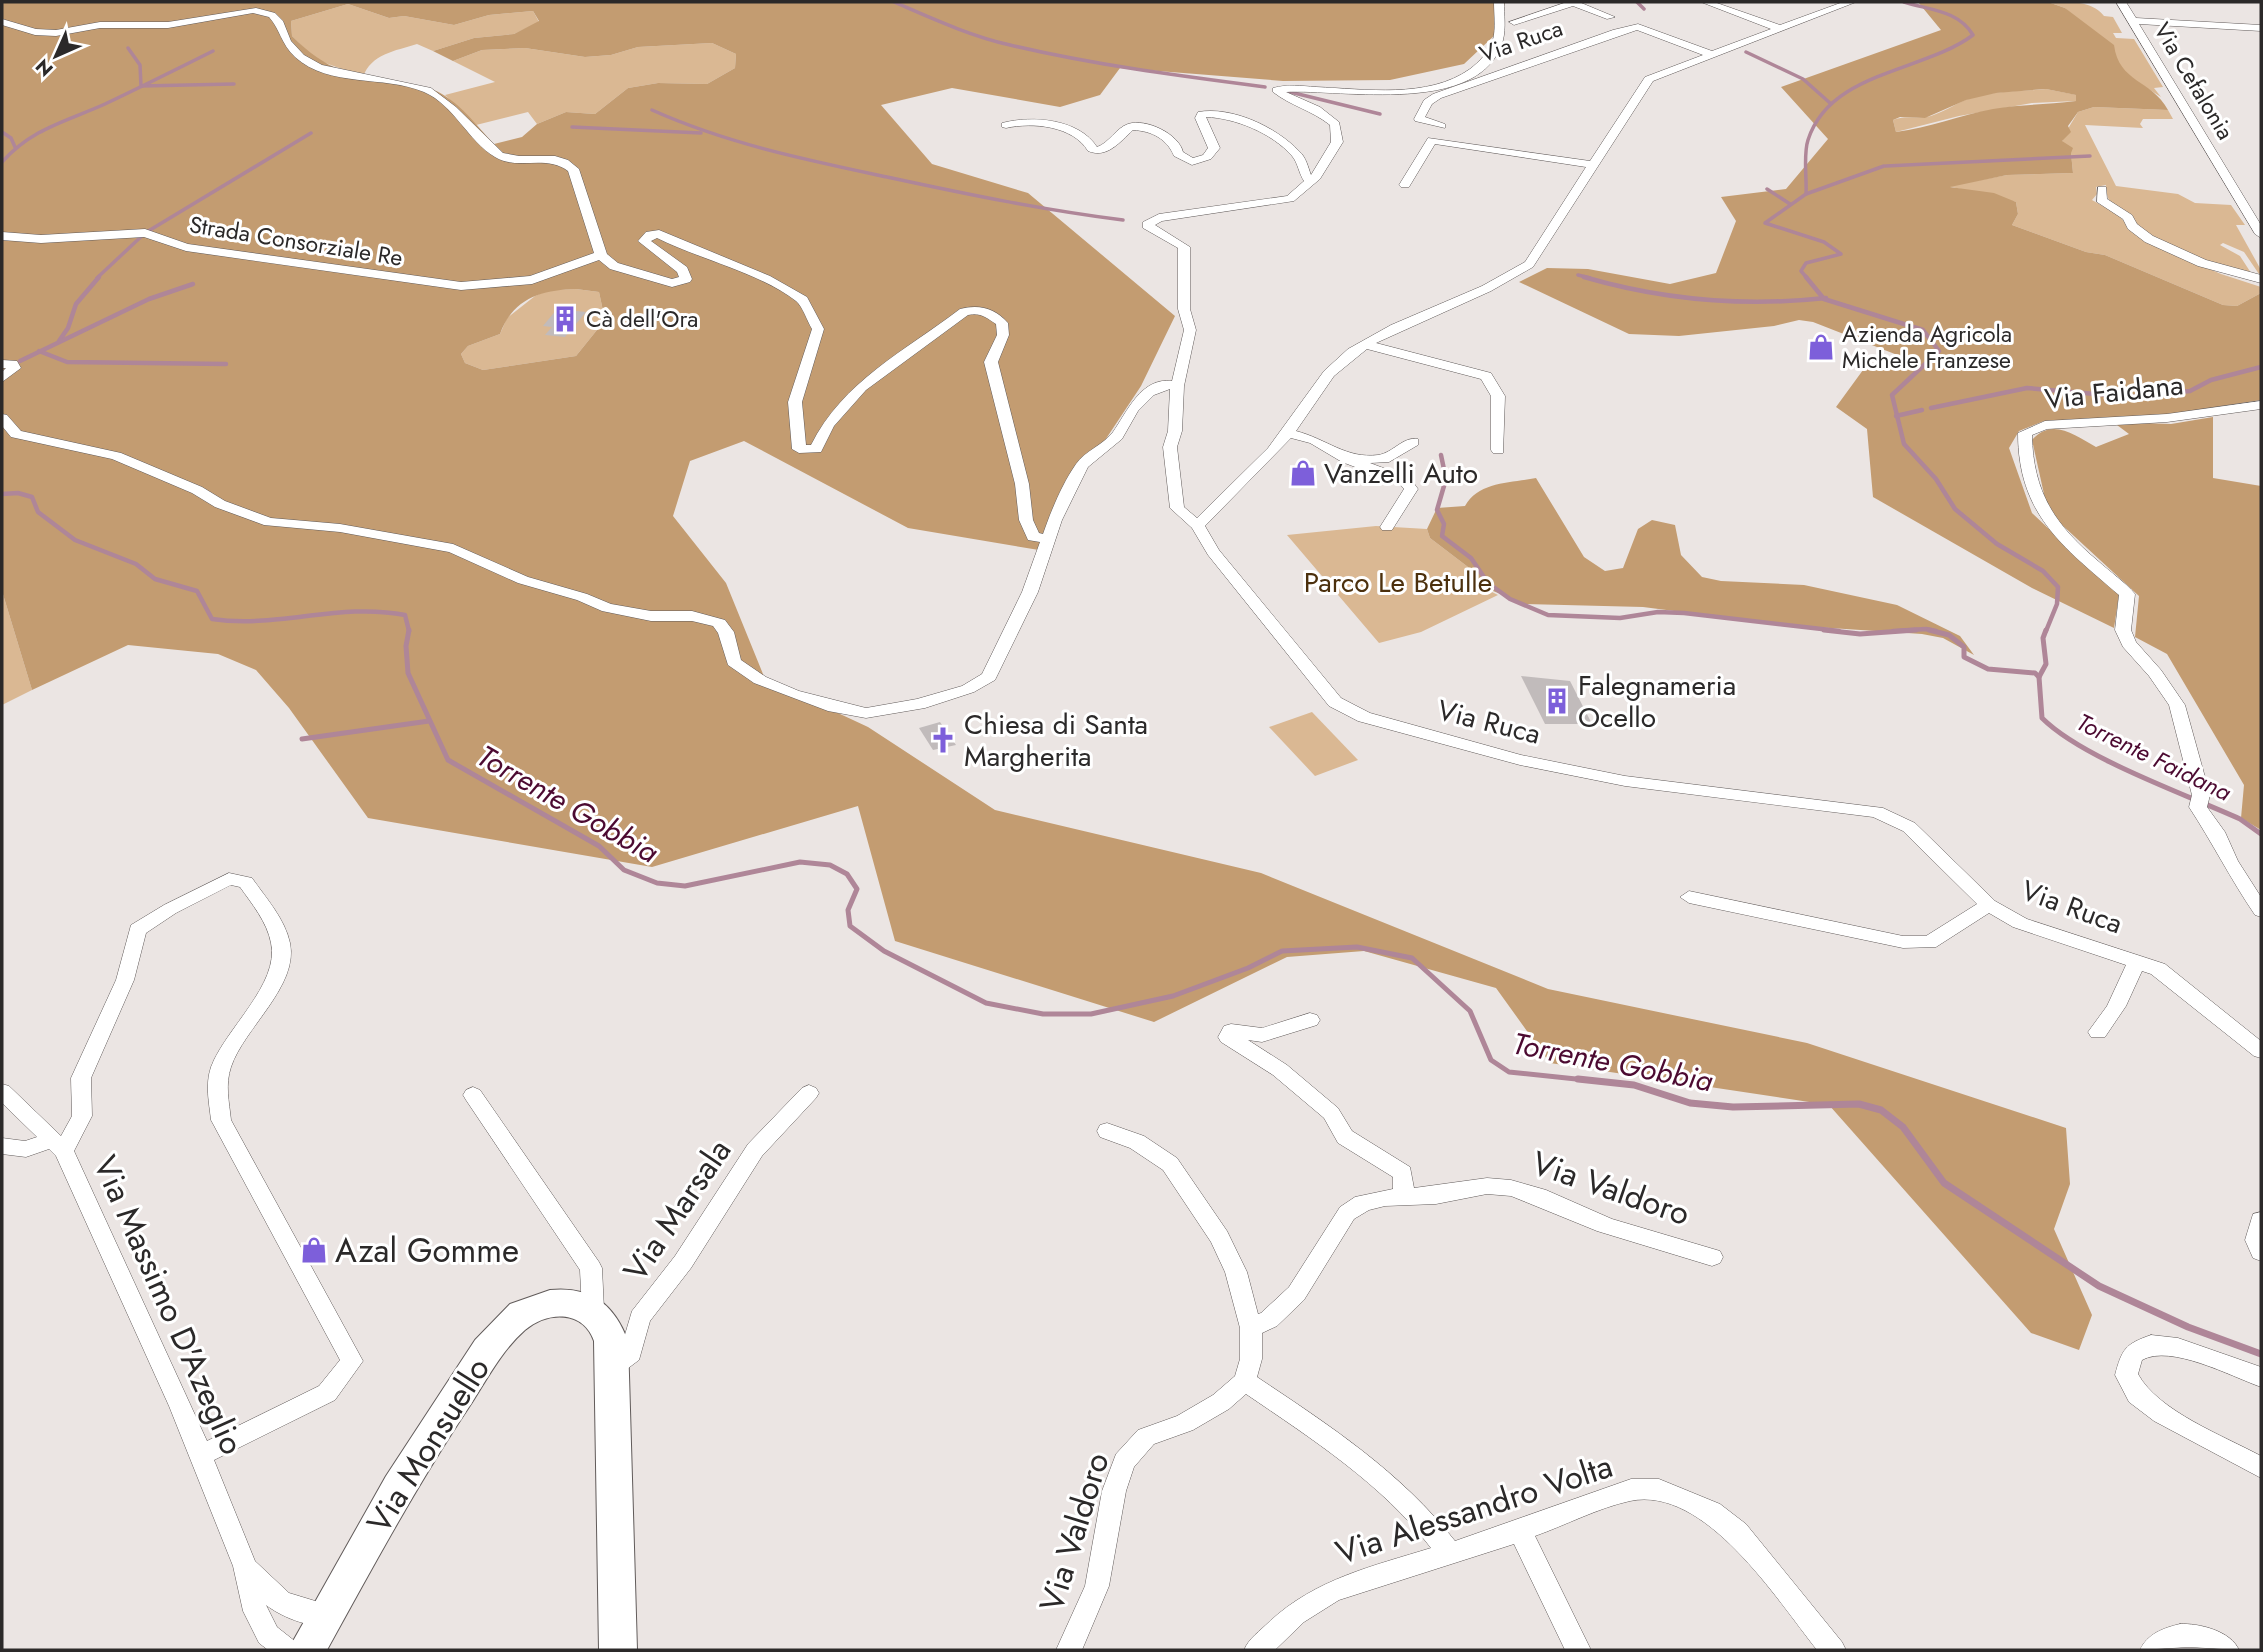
<svg xmlns="http://www.w3.org/2000/svg" width="2263" height="1652" viewBox="0 0 2263 1652" font-family="Jost,sans-serif">
  <rect width="100%" height="100%" fill="#ebe5e3"/>
  <!-- green -->
  <g fill="#dab893">
    <path d="M2048,2C2069,2 2092,0 2104,16L2113,17L2122,33H2113L2116,38L2134,39L2163,87L2154,88L2161,97L2125,74L2065,8Z"/>
    <path d="M348,4L389,18L404,16L454,25L489,15L533,11L539,22L514,34L474,38L433,51L417,44C395,51 371,54 363,77L315,59L292,36L291,21Z"/>
    <polygon points="712,43 736,54 735,68 707,84 658,83 628,88 595,114 566,112 537,124 528,112 476,125 445,95 495,82 453,61 482,50 525,48 585,57 611,55 638,47"/>
    <path d="M2046,89L2077,95L2076,101L2032,103L1959,116L1896,132L1893,120C1905,115 1918,120 1931,116C1943,112 1954,105 1965,100C1990,90 2020,92 2046,89Z"/>
    <path d="M2094,107L2168,110L2173,119H2143L2140,124L2143,128L2085,125L2116,186L2178,194L2195,203L2231,205L2245,225H2236L2261,270V277L2244,252L2223,243L2220,245L2240,256L2253,276C2218,265 2102,230 2106,185L2096,187L2097,194L2092,200L2117,214L2141,239L2221,274L2261,287V293L2237,306L2223,305L2105,255L2086,252L2012,225L2018,214L2016,202L1948,186L2007,175L2073,173L2071,153L2062,142L2063,137L2078,112Z"/>
    <polygon points="576,289 599,292 605,320 576,356 483,370 465,363 461,354 468,346 500,334 507,318 535,296 548,290"/>
    <polygon points="1376,526 1427,529 1430,538 1468,567 1476,584 1498,595 1421,632 1379,643 1287,535"/>
    <polygon points="2,591 32,690 2,705"/>
    <polygon points="1312,712 1358,760 1315,776 1269,727"/>
  </g>
  <!-- forest -->
  <g fill="#c39c71" fill-rule="evenodd">
    <path d="M2,2H1505L1496,34L1464,64L1390,80L1283,81L1120,68L1100,95L1060,107L952,88L881,105L932,164L1028,193L1175,316L1141,386L1074,487L1045,551L908,528L744,441L690,461L673,516L726,583L765,679L868,727L995,810L1261,873L1548,989L1807,1043L2066,1128L2070,1184L2054,1229L2092,1315L2079,1350L2031,1333L1829,1105L1550,1063L1496,988L1364,951L1287,957L1154,1022L895,941L858,806L652,867L368,818L289,708L256,670L218,654L128,645L32,690L2,591ZM348,4L389,18L404,16L454,25L489,15L533,11L539,21L514,34L474,38L433,51L453,61L482,50L525,48L585,57L611,55L638,47L712,43L736,54L735,68L707,84L658,83L628,88L595,114L566,112L537,124L522,137L494,144C477,126 458,100 434,90C423,85 409,85 397,83C350,75 327,71 292,36L291,21ZM576,289L599,292L605,320L576,356L483,370L465,363L461,354L468,346L500,334C513,298 542,290 576,289Z"/>
    <path d="M1918,2H2048L2065,8L2114,45C2119,83 2151,79 2168,110L2094,107L2078,112L2068,126L2071,132L2062,141L2073,148L2071,153L2073,173L2007,175L1950,187L1994,193L2016,202L2018,214L2012,225L2086,252L2105,255L2223,305L2237,306L2261,293V400L2172,414L2044,421L2019,431L2009,448L2032,513L2119,595L2114,628L2032,588L1873,497L1867,429L1836,407L1863,370L1905,358L1813,322L1799,320L1774,326L1679,336L1629,334L1519,282L1547,268L1588,269L1670,284L1716,273L1736,221L1721,197L1786,189L1828,139L1781,87L1941,30ZM2046,89L2076,95V101C2048,105 2021,104 1993,109C1961,115 1929,128 1896,132L1893,120L1900,117L1925,118L1966,100L1996,93Z"/>
    <path d="M2213,417V478L2261,486V830L2241,818L2244,785L2167,654L2135,637L2139,596L2048,512L2032,440C2052,417 2075,435 2096,447L2129,434L2113,422L2171,424Z"/>
    <path d="M1536,478L1584,557L1605,571L1623,568L1638,529L1652,520L1675,525L1681,555L1702,577L1721,581L1804,585L1897,605L1960,636L1974,655L1943,638L1922,634L1784,625L1643,607L1525,604L1476,584L1468,567L1430,538L1427,529L1437,508L1465,506C1479,481 1511,483 1536,478Z"/>
  </g>
  <g fill="none" stroke-linecap="round" stroke-linejoin="round">
    <!-- stream-far3 -->
    <g stroke="#af8698" stroke-width="3.5">
      <path d="M894,2C931,18 970,36 1010,45C1094,65 1180,76 1265,87"/>
      <polyline points="1637,2 1644,9"/>
      <polyline points="128,48 140,65 141,86 234,84"/>
      <polyline points="1746,52 1803,79 1830,103"/>
      <polyline points="1290,92 1380,114"/>
      <path d="M652,110C728,144 807,160 887,177C966,194 1043,210 1123,220"/>
      <polyline points="572,127 701,133"/>
      <polyline points="2,132 11,138 15,147"/>
      <path d="M2,162C33,128 65,122 105,104C141,87 177,69 213,51"/>
      <polyline points="1886,166 2090,156"/>
      <polyline points="1767,189 1790,204"/>
      <polyline points="1806,194 1884,166"/>
      <polyline points="1578,275 1590,278"/>
      <polyline points="97,278 145,233 311,133"/>
      <path d="M1807,278L1801,271L1806,263L1841,254L1824,242L1765,223L1806,194C1807,178 1803,155 1808,140C1830,71 1924,72 1973,35C1958,10 1929,10 1904,2"/>
    </g>
    <!-- stream-far2 -->
    <g stroke="#af8698" stroke-width="4.5">
      <path d="M1584,277C1663,300 1743,307 1826,298"/>
      <polyline points="1806,277 1824,299 1923,330 1939,351 1892,395 1904,444 1936,479 1955,509 1997,544 2043,571 2058,587 2057,604 2046,631"/>
      <polyline points="59,341 68,328 76,304 99,277"/>
      <polyline points="39,351 67,362 226,364"/>
      <polyline points="20,361 149,299 193,284"/>
      <polyline points="1931,408 2027,388 2130,397 2190,391 2211,380 2261,367"/>
      <polyline points="1896,416 1922,410"/>
      <polyline points="1441,455 1446,479 1437,510 1444,524 1442,536 1471,558 1488,583 1510,599 1548,615 1620,618 1658,612 1684,613 1839,631"/>
      <path d="M2,494L18,493L32,497L38,512L75,540L136,564L155,579L197,591L212,619C277,629 340,602 405,615L409,631"/>
      <polyline points="1893,631 1926,629 1936,631"/>
    </g>
    <!-- stream-far1 -->
    <g stroke="#af8698" stroke-width="5">
      <polyline points="409,630 406,646 408,673 448,760 599,846 624,870 657,883 685,886 800,862 830,865 847,874 857,889 848,910 850,926 884,951 986,1003 1043,1014 1091,1014 1173,996 1248,968 1282,951 1357,947 1412,958 1470,1011 1491,1060 1509,1072 1595,1081"/>
      <polyline points="1824,630 1860,634 1916,630"/>
      <polyline points="1929,630 1949,635 1964,647 1964,657 1988,669 2035,673 2039,677"/>
      <path d="M2046,630L2043,638L2046,664L2039,677L2042,718C2082,758 2185,794 2240,819L2261,834"/>
      <polyline points="302,739 429,721"/>
    </g>
    <!-- stream -->
    <polyline stroke="#af8698" stroke-width="7" points="1578,1079 1634,1085 1690,1103 1733,1107 1859,1104 1881,1110 1903,1127 1944,1183 2099,1286 2188,1327 2261,1354"/>
  </g>
  <!-- building -->
  <g fill="#c1bbbb">
    <polygon points="557,309 586,312 565,337 545,335 552,327 543,326"/>
    <polygon points="1521,676 1570,681 1592,724 1545,724"/>
    <polygon points="940,722 956,745 933,750 919,728"/>
  </g>
  <g fill="none" stroke-linecap="round" stroke-linejoin="round">
    <!-- street casing -->
    <g stroke="#615b5a" stroke-width="1">
      <g id="street">
        <path d="M1494,2H1504C1504,14 1506,28 1503,40C1482,117 1342,89 1286,92L1320,107L1339,122L1343,142L1320,179L1294,201L1162,221L1155,225L1190,247V309L1196,330L1184,386L1182,431L1177,447L1184,507L1197,518L1268,448L1324,371L1348,349L1391,325L1482,286L1525,262L1586,167L1435,144L1409,187H1401L1399,185L1428,138L1590,161L1645,77L1703,55L1637,30L1441,98L1432,104L1425,117L1445,124V128L1415,121L1414,119L1424,100L1433,94L1613,30L1638,24L1712,51L1771,29L1701,2H1714L1780,25L1843,2H1856L1653,81L1533,267L1491,291L1376,343L1491,373L1505,396L1503,453H1493L1491,450V396L1481,379L1367,349L1334,376L1296,431C1327,439 1346,459 1378,455C1393,453 1403,436 1418,439V445L1389,462L1370,463L1410,478L1418,489L1392,530H1382L1380,527L1404,489L1400,484L1342,462L1310,443L1291,438L1205,526L1219,550L1341,698L1370,713L1521,755L1625,776L1883,808L1915,823L1995,901L2027,919L2165,964L2261,1041V1058L2254,1056L2151,974L2142,971L2126,1006L2105,1037H2091L2088,1032L2107,1006L2126,965L2013,927L1989,913L1936,947L1903,948L1689,903L1680,897L1689,891L1903,936H1926L1977,904L1903,831L1873,817L1625,786L1520,765L1358,721L1329,706L1208,555L1192,528L1170,508L1163,447L1168,431L1170,389L1154,395L1138,411L1122,439L1088,467L1062,520L1038,592L995,680L974,692L925,708L866,718L828,711L754,683L728,665L718,633L713,626L692,621H651L602,611L577,600L518,583L449,552L340,532L264,525L215,507L192,493L112,459L11,437L2,426V414L7,415L21,431L121,453L202,487L225,501L271,518L340,524L453,544L528,577L587,594L611,604L651,611H692L725,620L734,632L741,660L766,677L799,691L866,708L917,699L962,686L982,674L1022,592L1040,542L1028,540L1019,520L1015,484L984,362L997,335L996,324C987,318 980,312 968,315L866,390L834,426L821,452L799,453L792,449L788,402L812,329C807,321 803,307 796,301C760,273 699,259 657,238L651,241L687,267L692,279L690,282L672,287L610,269L599,260L532,284L461,290L186,251L144,237L41,243L2,240V232L41,235L145,229L188,244L461,282L530,276L594,253L568,171C545,154 518,171 495,157C468,141 454,105 424,92C384,75 329,88 295,57C281,44 280,29 269,17L253,13L168,28H100L56,36L35,35L2,25V19L36,29L56,30L100,22H168L256,8L275,13L283,21L291,41L304,55L322,65L431,88L456,107L503,153L519,156H555L568,160L579,169L607,254L618,263L672,279L679,277L677,272L638,241L646,232L659,230L770,276L807,297L824,329L802,402L806,445H811C843,381 905,351 960,309C979,304 995,308 1008,323L1009,335L998,362L1029,484L1033,520L1039,533L1043,534C1051,511 1062,484 1076,464C1085,451 1103,445 1113,432C1127,412 1141,377 1172,381L1184,330L1178,309V248L1143,228V222L1159,214L1287,196L1304,181C1299,174 1298,163 1292,156C1272,133 1235,118 1206,117L1220,148L1211,159L1192,165L1174,156C1167,139 1152,131 1133,130C1120,142 1107,159 1088,151C1073,126 1033,122 1006,128L1002,127V123C1033,115 1079,119 1097,147C1109,143 1116,128 1128,124C1146,118 1179,134 1183,152L1193,158L1203,155L1208,148L1195,118L1198,112C1232,106 1276,127 1299,151C1306,157 1308,167 1311,175L1331,142L1330,125C1311,110 1291,106 1273,92V88C1288,84 1301,86 1316,87C1365,89 1428,99 1470,69C1479,62 1489,52 1493,40C1496,28 1494,14 1494,2Z"/>
        <polygon points="1567,2 1579,2 1615,17 1607,19 1573,6 1514,25 1509,22"/>
        <polygon points="2116,2 2126,2 2136,18 2261,25 2261,31 2139,24 2261,225 2261,238 2255,234"/>
        <polygon points="2098,187 2106,187 2107,199 2132,215 2137,224 2153,236 2206,260 2261,275 2261,283 2198,266 2145,242 2128,229 2123,219 2097,202"/>
        <polygon points="2,360 17,361 21,368 2,382 2,372 6,368 2,368"/>
        <path d="M2261,401V409L2167,422L2047,429L2032,435C2033,492 2055,525 2098,561C2110,572 2125,582 2135,594L2131,630L2136,642L2161,670L2185,705L2210,795L2207,807L2225,832L2238,861L2261,897V917L2255,915C2231,880 2212,842 2189,807L2192,795L2169,705L2149,676L2123,647L2115,630L2119,595C2062,546 2018,514 2018,433L2045,421L2167,414Z"/>
        <path d="M229,873L252,878C266,898 285,919 290,943C299,986 244,1028 231,1067C225,1085 229,1101 231,1120L363,1361L335,1400L214,1460L255,1561L289,1593L335,1607L338,1615L335,1623C315,1631 283,1618 266,1605L277,1627L296,1642L300,1650H268L259,1643L243,1611L233,1566L169,1406L56,1156L49,1149L26,1157L2,1154V1138L25,1141L37,1137L2,1103V1084L9,1086L61,1136L72,1116L71,1078L116,980L131,925L164,905ZM231,885L240,887C252,904 267,922 271,943C280,984 225,1029 211,1067C205,1085 209,1102 211,1120L340,1360L319,1386L207,1441L74,1151L92,1116L91,1078L134,980L146,933L176,913Z"/>
        <path d="M1310,1013L1317,1015L1320,1020L1317,1025L1262,1042L1248,1040L1287,1065L1338,1108L1352,1131L1410,1167L1414,1188L1487,1178L1511,1180L1546,1190L1612,1219L1720,1251L1723,1257L1720,1263L1712,1266L1597,1231L1511,1196L1487,1194L1436,1204L1385,1206L1369,1210L1354,1219L1304,1300L1277,1326L1262,1333V1359L1257,1377C1329,1425 1401,1472 1455,1541L1631,1479H1659L1720,1504L1746,1524L1842,1642L1846,1650H1817C1777,1600 1705,1485 1630,1501C1598,1508 1566,1525 1535,1536L1591,1650H1565L1514,1544L1339,1600L1304,1622L1275,1650H1244C1249,1638 1260,1631 1269,1622C1315,1579 1373,1566 1431,1548C1382,1484 1312,1439 1246,1394L1229,1409L1193,1430L1154,1444L1134,1467L1126,1491L1109,1586L1082,1650H1056L1085,1586L1102,1491L1116,1454L1138,1430L1177,1416L1213,1395L1235,1376L1240,1359V1328L1225,1272L1211,1242L1163,1170L1130,1148L1100,1137L1097,1131L1100,1125L1107,1123L1144,1136L1177,1158L1227,1231L1247,1272L1258,1314L1261,1313L1289,1287L1340,1207L1355,1197L1393,1189V1177L1338,1143L1324,1118L1273,1075L1221,1042L1218,1037L1224,1026L1231,1024L1262,1028Z"/>
        <polygon points="809,1085 816,1088 819,1093 816,1098 762,1156 691,1268 650,1321 639,1360 619,1375 611,1378 603,1375 600,1368 603,1361 621,1348 632,1311 675,1256 748,1144 802,1088"/>
        <polygon points="473,1087 480,1090 599,1262 602,1268 604,1310 601,1316 593,1319 585,1316 582,1310 580,1270 466,1100 463,1095 466,1090"/>
        <polygon points="2261,1212 2261,1261 2253,1258 2245,1240 2253,1214"/>
        <path d="M2151,1335L2178,1338L2261,1367V1387C2230,1376 2171,1344 2142,1360L2138,1374C2158,1411 2224,1436 2261,1456V1478L2154,1421L2129,1402L2115,1375C2122,1349 2125,1344 2151,1335Z"/>
        <path d="M2180,1624C2199,1623 2231,1631 2239,1650L2189,1647L2140,1650C2147,1634 2163,1628 2180,1624Z"/>
      </g>
    </g>
    <!-- secondary casing -->
    <g stroke="#615b5a" stroke-width="2">
      <path id="secondary" d="M550,1290C591,1286 614,1304 628,1341L637,1650H599L594,1341C583,1310 548,1311 525,1330C501,1351 486,1381 469,1407C417,1485 372,1568 327,1650H288L386,1476L475,1340L510,1304Z"/>
    </g>
    <!-- street -->
    <use href="#street" fill="#fff" fill-rule="evenodd"/>
    <!-- secondary -->
    <use href="#secondary" fill="#fff" fill-rule="evenodd"/>
  </g>
  <!-- icons -->
  <defs>
    <g id="building-bare" transform="scale(2.1)"><path d="M-4-6H4V6H1V3H-1V6H-4ZM-2.5-4.3h1.7v1.8h-1.7ZM.8-4.3h1.7v1.8H.8ZM-2.5-1h1.7V.8h-1.7ZM.8-1h1.7V.8H.8Z" fill="#7d5fda" stroke="#fff" stroke-width="2.5" paint-order="stroke"/></g>
    <g id="shop-bare" transform="scale(2.1)"><path d="M-5-2.5h2.3a2.7 3.5 0 0 1 5.4 0H5L5.5 6h-11ZM-1.5-2.5h3a1.5 2.3 0 0 0-3 0Z" fill="#7d5fda" stroke="#fff" stroke-width="2.5" paint-order="stroke"/></g>
    <g id="church-bare" transform="scale(2.1)"><path d="M-1.2-6h2.4v3.5h3.3v2.4h-3.3V6h-2.4V-.1h-3.3v-2.4h3.3Z" fill="#7d5fda" stroke="#fff" stroke-width="2.5" paint-order="stroke"/></g>
  </defs>
  <g fill-rule="evenodd">
    <use href="#building-bare" x="565" y="319"/>
    <use href="#shop-bare" x="1821" y="347"/>
    <use href="#shop-bare" x="1303" y="473"/>
    <use href="#building-bare" x="1557" y="701"/>
    <use href="#church-bare" x="943" y="740"/>
    <use href="#shop-bare" x="314" y="1250"/>
  </g>
  <g text-anchor="middle" dominant-baseline="central" stroke-width="6" stroke-linejoin="round" paint-order="stroke">
    <!-- far-street labels -->
    <g font-size="23" fill="#2b2929" stroke="#fff">
      <text transform="translate(1521 41) rotate(-19)">Via Ruca</text>
      <text transform="translate(2194 81) rotate(59)">Via Cefalonia</text>
      <text transform="translate(296 241) rotate(9)">Strada Consorziale Re</text>
    </g>
    <!-- far-poi labels -->
    <g font-size="23" fill="#2b2929" stroke="#fff" text-anchor="start">
      <text x="586" y="319">Cà dell'Ora</text>
      <text x="1842" y="334">Azienda Agricola<tspan x="1842" dy="26">Michele Franzese</tspan></text>
    </g>
    <!-- far-water labels -->
    <g font-size="24" font-style="italic" fill="#4c0a31" stroke="#fff">
      <text transform="translate(2154 757) rotate(26)">Torrente Faidana</text>
    </g>
    <!-- street labels -->
    <g font-size="28" fill="#2b2929" stroke="#fff">
      <text transform="translate(2114 392) rotate(-6)">Via Faidana</text>
      <text transform="translate(1489 722) rotate(14)">Via Ruca</text>
      <text transform="translate(2072 907) rotate(20)">Via Ruca</text>
    </g>
    <!-- poi labels -->
    <g font-size="28" fill="#2b2929" stroke="#fff" text-anchor="start">
      <text x="1324" y="473">Vanzelli Auto</text>
      <text x="1578" y="685">Falegnameria<tspan x="1578" dy="32">Ocello</tspan></text>
      <text x="964" y="724">Chiesa di Santa<tspan x="964" dy="32">Margherita</tspan></text>
    </g>
    <!-- park labels -->
    <g font-size="28" fill="#4c300d" stroke="#fff">
      <text x="1398" y="582">Parco Le Betulle</text>
    </g>
    <!-- water labels -->
    <g font-size="30" font-style="italic" fill="#4c0a31" stroke="#fff">
      <text transform="translate(568 804) rotate(30)">Torrente Gobbia</text>
      <text transform="translate(1613 1062) rotate(11)">Torrente Gobbia</text>
    </g>
    <!-- near-street labels -->
    <g font-size="33" fill="#2b2929" stroke="#fff">
      <text transform="translate(1611 1188) rotate(19)">Via Valdoro</text>
      <text transform="translate(677 1210) rotate(-56)">Via Marsala</text>
      <text transform="translate(169 1305) rotate(66)">Via Massimo D'Azeglio</text>
      <text transform="translate(428 1445) rotate(-58)">Via Monsuello</text>
      <text transform="translate(1474 1509) rotate(-18)">Via Alessandro Volta</text>
      <text transform="translate(1074 1532) rotate(-73)">Via Valdoro</text>
    </g>
    <!-- near-poi labels -->
    <g font-size="33" fill="#2b2929" stroke="#fff" text-anchor="start">
      <text x="335" y="1250">Azal Gomme</text>
    </g>
  </g>
  <!-- border -->
  <rect width="2263" height="1652" fill="none" stroke="#2b2929" stroke-width="7"/>
  <!-- north arrow -->
  <g transform="translate(56 56) rotate(225)" stroke="#ffffff" stroke-width="5" paint-order="stroke">
  <path d="M0-5L12 26L0 18L-12 26Z" fill="#2b2929"/>
  <text y="-10" font-size="19" font-weight="bold" text-anchor="middle" fill="#2b2929">N</text>
  </g>
</svg>
